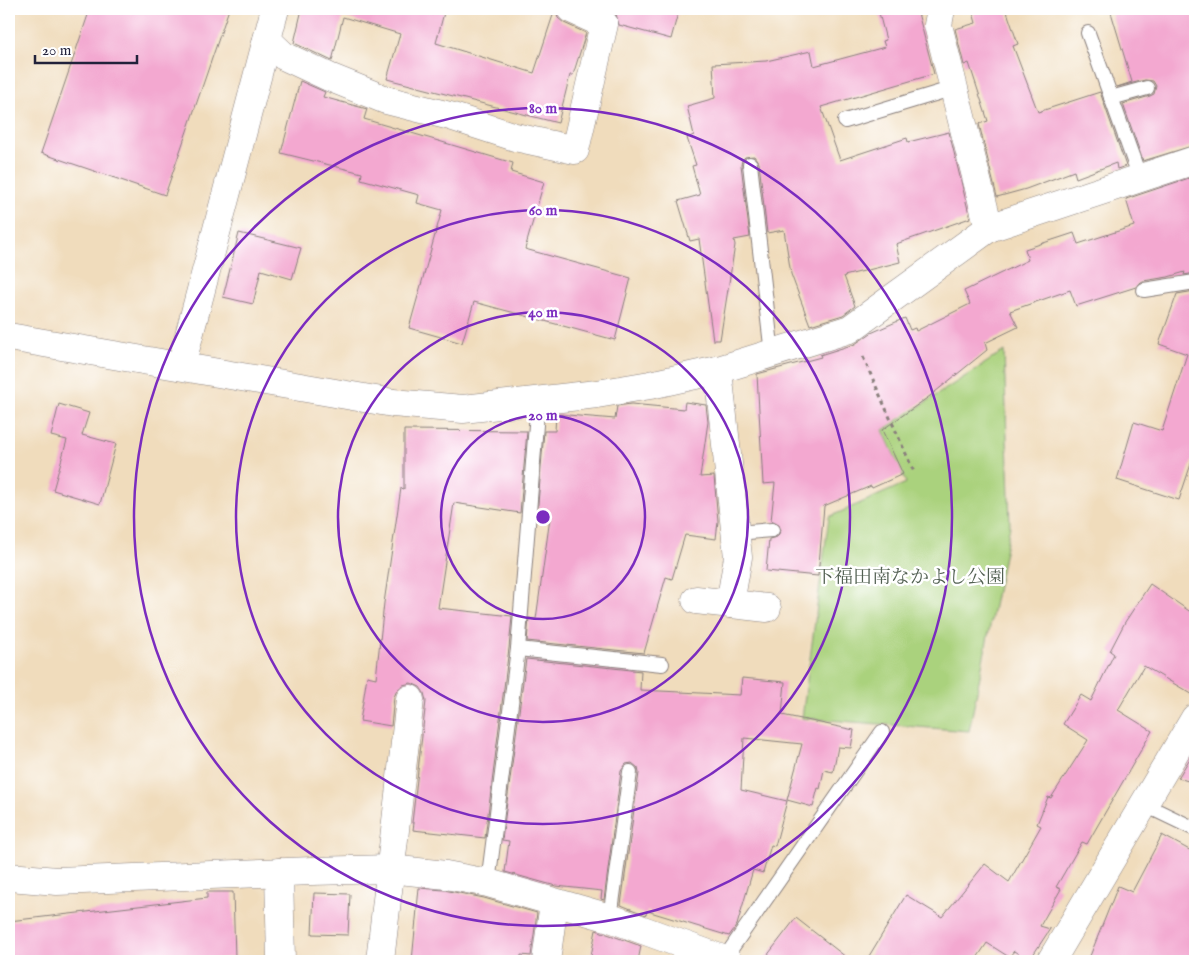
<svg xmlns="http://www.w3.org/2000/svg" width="1204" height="970" viewBox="0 0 1204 970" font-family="'IM FELL English','Noto Serif JP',serif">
  <rect width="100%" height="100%" fill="#fff"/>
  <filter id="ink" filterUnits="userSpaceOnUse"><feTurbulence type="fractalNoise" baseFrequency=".02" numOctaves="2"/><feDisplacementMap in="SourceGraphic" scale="10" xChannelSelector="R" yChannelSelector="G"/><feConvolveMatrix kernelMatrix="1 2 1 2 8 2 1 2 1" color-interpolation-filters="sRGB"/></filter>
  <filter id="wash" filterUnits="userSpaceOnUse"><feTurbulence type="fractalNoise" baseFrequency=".0096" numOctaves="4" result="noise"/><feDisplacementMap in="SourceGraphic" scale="20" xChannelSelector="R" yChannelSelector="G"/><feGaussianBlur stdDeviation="1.12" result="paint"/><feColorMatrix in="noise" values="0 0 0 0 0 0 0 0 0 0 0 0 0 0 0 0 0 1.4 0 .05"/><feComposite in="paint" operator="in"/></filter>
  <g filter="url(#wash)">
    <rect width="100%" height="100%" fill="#f0dcbc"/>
    <!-- green -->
    <polygon fill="#aad27d" stroke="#667a5c" points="1004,351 1010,526 969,731 802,718 829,517 906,483 883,430"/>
    <g id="blocks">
      <!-- building -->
      <g fill="#f3a8d0">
        <polygon points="90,9 229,9 165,195 41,153"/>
        <polygon points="302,9 445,9 436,43 534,73 555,9 558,18 564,23 586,33 573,75 570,75 558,123 387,79 400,34 343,17 332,61 294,43"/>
        <polygon points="608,9 679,9 671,39 619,25 616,14"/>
        <polygon points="878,9 917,9 934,74 821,107 840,160 907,138 908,142 949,132 970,218 896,244 900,262 844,276 855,306 843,315 810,325 791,274 784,230 767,233 759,163 754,156 745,157 742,160 741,165 750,237 734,240 735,245 720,340 713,340 699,239 690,241 678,201 700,195 692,166 696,165 687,138 694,135 687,106 715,98 713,64 766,61 811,51 814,66 885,47 883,41 886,40"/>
        <polygon points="972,9 1006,9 1018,44 1013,46 1038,112 1100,92 1126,166 1117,169 1116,163 1076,178 1074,171 1026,189 997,197 979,124 988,121 969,63 964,65 955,29 976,23"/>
        <polygon points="1110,9 1191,9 1195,21 1195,145 1143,161 1123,104 1150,96 1154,94 1156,86 1153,81 1145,80 1117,87 1132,82"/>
        <polygon points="300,81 325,92 323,97 367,109 364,119 513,163 511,172 544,182 525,249 631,278 615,340 474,302 462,343 409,328 442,210 417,203 419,195 361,179 362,173 281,153"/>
        <polygon points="1195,176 1195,273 1184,275 1185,272 1168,277 1143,281 1138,284 1136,287 1076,306 1070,290 1010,311 1018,327 985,343 987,350 930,396 882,430 903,474 872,488 871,486 824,506 818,576 766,571 769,539 777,537 781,530 779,525 771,521 775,483 763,484 757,374 821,357 820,355 855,344 871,333 905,318 910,330 915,328 916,331 970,304 964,291 1028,260 1025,249 1074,233 1078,244 1134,226 1126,199"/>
        <polygon points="239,233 301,248 292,279 261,270 253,304 223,297"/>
        <polygon points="1195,291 1195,452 1179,500 1117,480 1134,422 1162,431 1187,354 1159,344 1177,294"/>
        <polygon points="685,402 706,405 708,422 700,477 714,476 718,521 716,539 685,535 672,579 666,577 644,653 527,641 529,618 536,619 550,518 537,516 544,431 555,431 556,414 615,419 617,406 631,404 684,409"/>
        <polygon points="59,404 89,413 82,435 116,444 100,504 53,490 67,440 51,436"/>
        <polygon points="404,430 527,431 520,513 454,503 438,608 512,616 509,648 485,838 413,830 414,823 412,823 426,701 424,693 420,687 411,683 403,685 397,690 394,697 391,726 360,721 367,676 376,678 384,603 401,488 404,489"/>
        <polygon points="1150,584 1195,615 1195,696 1144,666 1118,710 1152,731 1087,844 1082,842 1056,887 1061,889 1040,926 1050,929 1029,961 1014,951 1009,957 987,943 975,961 866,961 906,895 942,917 985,864 1009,882 1041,826 1037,824 1048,797 1051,798 1088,740 1063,724 1081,695 1091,701 1114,654 1110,651 1125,622"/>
        <polygon points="526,659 641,671 640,690 740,695 742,678 785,682 782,715 854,730 851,748 838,747 833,772 824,770 820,789 818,788 813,807 787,800 802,744 744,738 741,790 787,801 775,846 771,845 763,873 753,870 737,925 729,936 647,911 646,915 621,905 639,773 638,768 632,763 626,764 621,771 604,900 601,899 602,891 556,886 505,872 509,841 502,840"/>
        <polygon points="1192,755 1195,757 1195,783 1178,778"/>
        <polygon points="1162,835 1195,853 1195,961 1088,961 1118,886 1132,892"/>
        <polygon points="419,888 444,890 484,898 537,913 531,956 521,955 521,961 412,961"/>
        <polygon points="207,892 233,892 235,957 191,961 9,961 9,921 207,898"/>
        <polygon points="314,893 350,894 348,935 312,934"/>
        <polygon points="796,918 851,961 763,961"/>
        <polygon points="596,930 641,946 638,961 590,961"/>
      </g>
    </g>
  </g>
  <g filter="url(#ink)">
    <use href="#blocks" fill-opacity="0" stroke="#897f7c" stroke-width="1"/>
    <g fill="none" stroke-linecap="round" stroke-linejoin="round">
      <!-- lane casing -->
      <g stroke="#897f7c" stroke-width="16">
        <g id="lane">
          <polyline points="1088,33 1140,178"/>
          <polyline points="1111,98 1147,88"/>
          <polyline points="845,121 954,88"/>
          <polyline points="750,164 772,354"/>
          <polyline points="1144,290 1195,282"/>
          <polyline points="736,533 772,530"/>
          <polyline points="518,649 662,664"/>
          <polyline points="1143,804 1195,829"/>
          <polyline points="488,883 518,649 538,400"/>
          <polyline points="610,918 630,772"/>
          <polyline points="724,959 882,732"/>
        </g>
      </g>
      <!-- street casing -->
      <g stroke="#897f7c" stroke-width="29">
        <g id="street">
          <polyline points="941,9 938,25 989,228"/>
          <polyline points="267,40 284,56 329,77 386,100 450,116 515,137 575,150 604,24 571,9"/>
          <polyline points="9,337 393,403 463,409 597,394 650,385 718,370 850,329 989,228 1195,160"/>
          <polyline points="181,366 275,9"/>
          <polyline points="718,370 738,557 730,604"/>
          <polyline points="696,600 767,608"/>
          <polyline points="279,872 281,961"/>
          <polyline points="9,877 57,881 312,871 390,869 446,875 488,883 610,918 728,961"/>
          <polyline points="380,961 410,699"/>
          <polyline points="546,961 554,903"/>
          <polyline points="1051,961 1195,718"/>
        </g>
      </g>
      <!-- path -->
      <polyline stroke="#897f7c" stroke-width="3" stroke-dasharray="4 4" stroke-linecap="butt" points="863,357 914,472"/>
      <!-- lane -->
      <use href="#lane" stroke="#fff" stroke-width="14"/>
      <!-- street -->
      <use href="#street" stroke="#fff" stroke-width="28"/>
    </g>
  </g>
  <!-- distance rings -->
  <g fill="none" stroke="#7b2cbf" stroke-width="2.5">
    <circle cx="543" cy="517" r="102"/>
    <circle cx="543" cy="517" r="205"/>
    <circle cx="543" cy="517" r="307"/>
    <circle cx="543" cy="517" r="409"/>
  </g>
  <g text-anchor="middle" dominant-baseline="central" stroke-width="5" stroke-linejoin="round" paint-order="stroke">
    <!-- park labels -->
    <g font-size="19" fill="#526052" stroke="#fff">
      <text x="910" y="578">下福田南なかよし公園</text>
    </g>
  </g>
  <circle cx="543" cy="517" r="8" fill="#7b2cbf" stroke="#fff" stroke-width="2.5"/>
  <g font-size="15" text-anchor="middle" font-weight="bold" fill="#7b2cbf" stroke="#fff" stroke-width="5" stroke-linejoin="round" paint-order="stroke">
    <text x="543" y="113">80 m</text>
    <text x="543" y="215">60 m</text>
    <text x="543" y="317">40 m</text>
    <text x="543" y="420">20 m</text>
  </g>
  <!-- margin -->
  <rect width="1204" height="970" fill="none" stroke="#fff" stroke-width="30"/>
  <!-- scale -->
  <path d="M35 55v8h102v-8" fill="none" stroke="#22223b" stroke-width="2.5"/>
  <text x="42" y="55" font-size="15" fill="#22223b" stroke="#ffffff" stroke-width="4" paint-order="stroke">20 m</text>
</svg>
